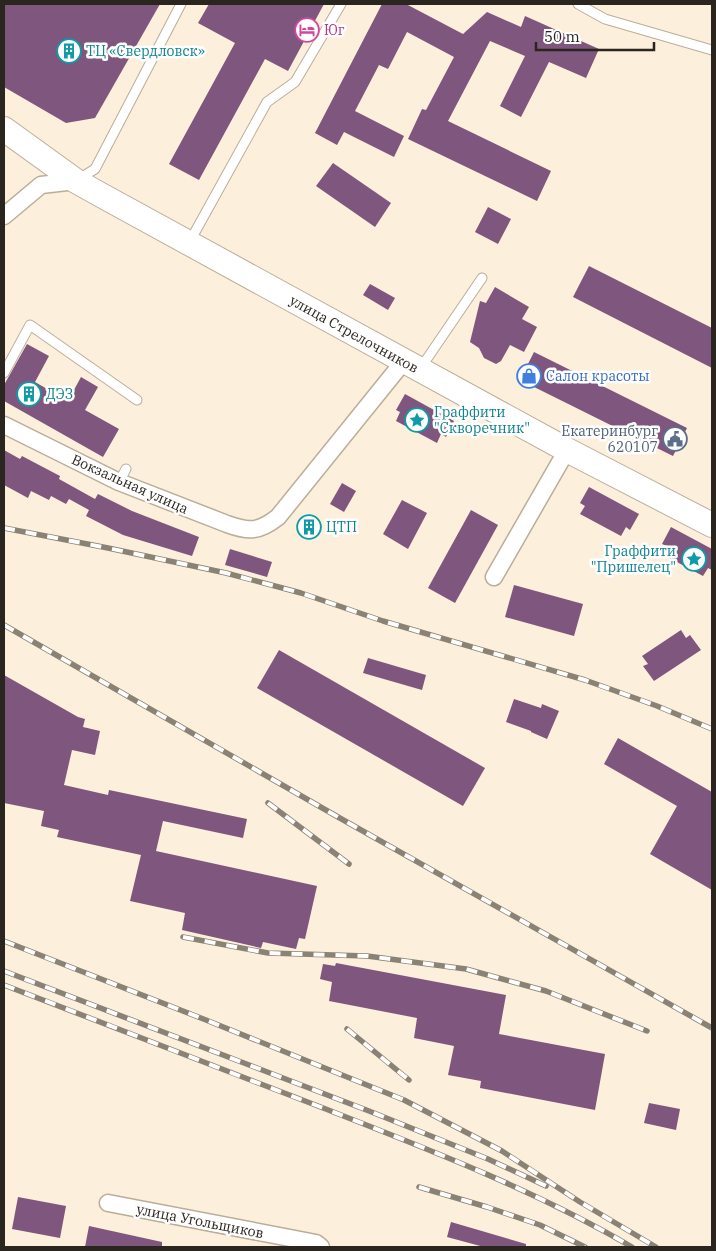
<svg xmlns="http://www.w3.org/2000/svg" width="716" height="1251" viewBox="0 0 716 1251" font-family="'IBM Plex Serif',serif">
  <rect width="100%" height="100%" fill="#fcefdb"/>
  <!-- building -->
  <g fill="#7f567e">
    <polygon points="4,4 160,4 95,118 66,123 4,87"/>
    <polygon points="209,4 324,4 288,71 265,59 199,180 169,164 235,43 198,23"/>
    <polygon points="382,4 406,4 463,34 487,12 521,27 525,16 599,49 586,78 549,62 521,117 500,106 525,56 490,41 448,121 551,171 537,201 408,139 422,109 426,110 454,57 407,32 388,69 379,65 355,111 404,136 394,157 344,132 337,145 315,133"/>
    <polygon points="333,163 391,203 375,227 316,186"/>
    <polygon points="488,207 511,219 498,244 475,232"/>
    <polygon points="589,266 712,328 712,368 573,297"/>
    <polygon points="370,284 395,298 388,310 363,295"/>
    <polygon points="495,287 529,307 522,319 537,327 524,352 510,345 501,361 496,364 484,358 479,348 470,342 480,301 486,303"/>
    <polygon points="27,344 49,356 35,382 68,401 81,377 98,387 85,410 119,429 103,457 4,401 4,385"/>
    <polygon points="534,352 687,428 673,456 520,380"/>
    <polygon points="405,394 454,421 446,437 441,434 437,443 396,421 400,412 396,410"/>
    <polygon points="4,450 20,459 22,456 60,476 59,479 95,499 98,494 132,511 199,537 192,556 123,535 86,516 89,510 69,499 66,504 51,496 49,500 31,491 28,498 4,485"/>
    <polygon points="342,483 356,491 344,512 330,504"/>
    <polygon points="589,487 639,514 630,530 626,527 621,536 580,514 585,506 580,503"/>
    <polygon points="402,500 427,513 408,549 383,534"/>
    <polygon points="471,510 498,525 455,603 428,588"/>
    <polygon points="305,517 319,525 313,536 299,529"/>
    <polygon points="671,527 712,549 712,570 708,568 703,576 662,554 667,546 662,544"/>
    <polygon points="230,549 272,562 267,577 225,565"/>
    <polygon points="514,585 583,604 574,636 505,617"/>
    <polygon points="681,630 686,638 690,635 701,650 654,681 643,666 648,664 642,656"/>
    <polygon points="279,650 485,768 463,806 257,688"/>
    <polygon points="368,658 426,675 422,690 363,673"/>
    <polygon points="4,675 78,717 85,719 83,727 100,731 95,755 72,750 64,785 108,795 109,790 247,819 243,838 163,821 156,851 317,886 305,939 299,938 296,949 263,942 261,948 182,930 185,913 130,901 141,855 57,837 59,830 41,826 44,811 4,803"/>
    <polygon points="514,699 541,708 542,704 559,711 547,739 531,732 531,731 506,722"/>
    <polygon points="618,738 712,792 712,890 650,854 677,806 604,764"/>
    <polygon points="336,963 506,995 499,1034 605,1054 595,1110 480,1088 481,1081 448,1075 454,1046 414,1038 417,1018 329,1001 332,982 320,979 323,964 335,966"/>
    <polygon points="649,1103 680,1109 676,1130 644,1123"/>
    <polygon points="18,1197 66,1206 60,1238 12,1229"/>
    <polygon points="451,1222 526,1244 526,1247 484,1247 447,1237"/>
    <polygon points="89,1226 162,1242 162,1247 85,1247"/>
  </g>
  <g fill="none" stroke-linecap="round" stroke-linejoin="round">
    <!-- lane casing -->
    <g stroke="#baae9b" stroke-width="11">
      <g id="lane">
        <polyline points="578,4 605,19 712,50"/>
        <polyline points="77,180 95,169 181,4"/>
        <polyline points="195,232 267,102 295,82 341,4"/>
        <polyline points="420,369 482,278"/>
        <polyline points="4,373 30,325 137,400"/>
        <polyline points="119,482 126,469"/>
      </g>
    </g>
    <!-- street casing -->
    <g stroke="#baae9b" stroke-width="19">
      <g id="street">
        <polyline points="4,216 41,185 76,181"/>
        <path d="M4,425L119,482L227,524C249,532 259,532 278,517L404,361"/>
        <polyline points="494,577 567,450"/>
        <polyline points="108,1203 316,1243 321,1247"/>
      </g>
    </g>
    <!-- secondary casing -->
    <g stroke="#baae9b" stroke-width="26">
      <polyline id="secondary" points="4,129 76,181 101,195 567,450 712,525"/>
    </g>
    <!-- lane -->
    <use href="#lane" stroke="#fff" stroke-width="9"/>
    <!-- street -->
    <use href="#street" stroke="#fff" stroke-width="16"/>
    <!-- secondary -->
    <use href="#secondary" stroke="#fff" stroke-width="24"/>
    <!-- rail casing -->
    <g stroke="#8a8275" stroke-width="5.5">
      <g id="rail">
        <polyline points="4,528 108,548 226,573 301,593 383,621 585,680 657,706 712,729"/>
        <polyline points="4,625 338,817 712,1028"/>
        <polyline points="268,803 349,864"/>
        <polyline points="183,937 268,953 367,956 466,969 546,991 647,1031"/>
        <polyline points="4,941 206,1020 404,1100 502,1151 580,1202 656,1247"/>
        <polyline points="4,971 369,1111 488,1159 546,1186"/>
        <path d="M4,985C109,1025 213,1066 318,1106C425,1148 533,1189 632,1247"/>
        <polyline points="347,1029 409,1080"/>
        <polyline points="419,1187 487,1207 540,1225 585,1247"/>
      </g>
    </g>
    <!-- rail -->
    <use href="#rail" stroke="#fefefe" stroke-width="4" stroke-dasharray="11" stroke-linecap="butt"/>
  </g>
  <!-- icons -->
  <defs>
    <g id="hotel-ring" transform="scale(1.25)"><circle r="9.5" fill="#fefefe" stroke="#d1479c" stroke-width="1.5"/><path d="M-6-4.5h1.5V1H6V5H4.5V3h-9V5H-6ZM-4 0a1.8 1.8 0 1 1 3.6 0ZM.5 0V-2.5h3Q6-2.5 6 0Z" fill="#d1479c"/></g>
    <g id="building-ring" transform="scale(1.25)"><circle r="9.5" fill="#fefefe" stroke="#0f9aa8" stroke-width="1.5"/><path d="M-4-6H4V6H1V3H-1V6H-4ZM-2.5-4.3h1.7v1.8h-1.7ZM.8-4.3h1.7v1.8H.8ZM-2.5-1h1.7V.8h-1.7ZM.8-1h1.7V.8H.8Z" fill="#0f9aa8"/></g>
    <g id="shop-ring" transform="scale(1.25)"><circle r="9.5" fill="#fefefe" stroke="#3f7fe0" stroke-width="1.5"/><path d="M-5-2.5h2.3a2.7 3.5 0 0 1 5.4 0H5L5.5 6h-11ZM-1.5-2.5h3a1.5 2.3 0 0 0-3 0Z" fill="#3f7fe0"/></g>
    <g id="sight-ring" transform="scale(1.25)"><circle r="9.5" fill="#fefefe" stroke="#0f9aa8" stroke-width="1.5"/><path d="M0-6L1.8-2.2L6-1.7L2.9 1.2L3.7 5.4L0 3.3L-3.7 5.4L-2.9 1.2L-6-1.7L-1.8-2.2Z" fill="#0f9aa8"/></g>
    <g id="civic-ring" transform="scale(1.25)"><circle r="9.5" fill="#fefefe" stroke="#5c6f8a" stroke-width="1.5"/><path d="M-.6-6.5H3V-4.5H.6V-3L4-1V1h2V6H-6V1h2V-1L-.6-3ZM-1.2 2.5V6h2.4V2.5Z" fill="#5c6f8a"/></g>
  </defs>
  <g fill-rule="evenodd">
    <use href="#hotel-ring" x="307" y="30"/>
    <use href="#building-ring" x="69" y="51"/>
    <use href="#shop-ring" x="529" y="376"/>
    <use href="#building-ring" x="29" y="394"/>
    <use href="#sight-ring" x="417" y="420"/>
    <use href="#civic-ring" x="675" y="439"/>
    <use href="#building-ring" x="309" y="527"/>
    <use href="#sight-ring" x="694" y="559"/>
  </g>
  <g text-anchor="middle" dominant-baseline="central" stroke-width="5" stroke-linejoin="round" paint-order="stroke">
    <!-- hotel labels -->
    <g font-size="14" fill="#b23c85" stroke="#fefefe" text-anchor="start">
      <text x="324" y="30">Юг</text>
    </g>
    <!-- culture labels -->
    <g font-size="14" fill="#0d838f" stroke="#fefefe" text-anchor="start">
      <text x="86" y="51">ТЦ «Свердловск»</text>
      <text x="46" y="394">ДЭЗ</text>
      <text x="434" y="412">Граффити<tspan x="434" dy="16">"Скворечник"</tspan></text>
      <text x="326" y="527">ЦТП</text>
      <text x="676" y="551" text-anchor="end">Граффити<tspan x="676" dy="16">"Пришелец"</tspan></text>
    </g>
    <!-- street labels -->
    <g font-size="14" fill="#2a251e" stroke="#fefefe">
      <text transform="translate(354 334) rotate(29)">улица Стрелочников</text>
      <text transform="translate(130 484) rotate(24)">Вокзальная улица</text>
      <text transform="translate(200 1221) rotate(11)">улица Угольщиков</text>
    </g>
    <!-- shop labels -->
    <g font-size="14" fill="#366cbe" stroke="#fefefe" text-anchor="start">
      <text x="546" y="376">Салон красоты</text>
    </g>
    <!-- service labels -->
    <g font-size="14" fill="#4e5e75" stroke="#fefefe" text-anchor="end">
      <text x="658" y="431">Екатеринбург<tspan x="658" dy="16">620107</tspan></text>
    </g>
  </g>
  <!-- border -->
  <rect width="716" height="1251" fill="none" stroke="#2a251e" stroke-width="10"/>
  <!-- scale -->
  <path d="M536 42v8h118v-8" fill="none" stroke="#2a251e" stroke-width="2.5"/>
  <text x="544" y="42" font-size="15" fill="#2a251e" stroke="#fefefe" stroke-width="4" paint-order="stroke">50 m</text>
</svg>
